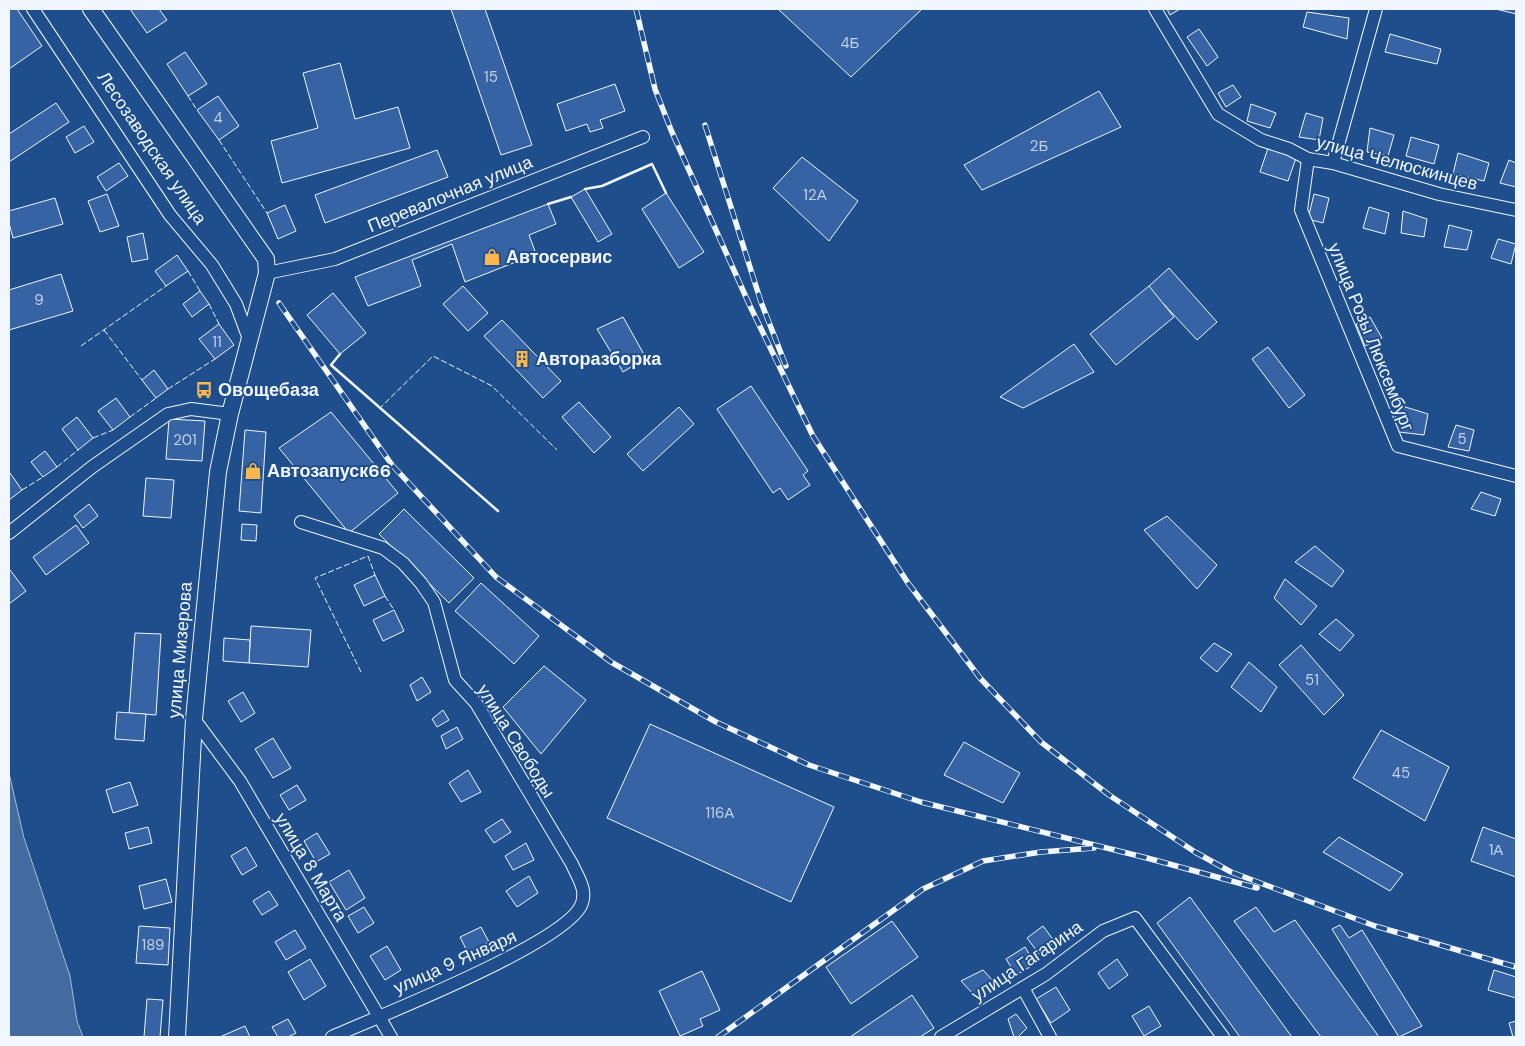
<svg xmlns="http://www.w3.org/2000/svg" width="1525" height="1046" viewBox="0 0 1525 1046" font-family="'DM Sans',sans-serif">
  <rect width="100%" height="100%" fill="#1f4e8c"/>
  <!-- water -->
  <polygon fill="#446ba0" stroke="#a8bbd7" points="9,773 24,838 70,976 77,1021 83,1037 9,1037"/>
  <!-- building -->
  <g fill="#3563a3" stroke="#f2f6ff">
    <polygon points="9,9 17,9 42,46 9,69"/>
    <polygon points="130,9 159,9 167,20 147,33"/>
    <polygon points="451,9 485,9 532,145 501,155"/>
    <polygon points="778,9 922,9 851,77"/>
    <polygon points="1167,9 1180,9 1170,15"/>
    <polygon points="1496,9 1516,9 1516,14"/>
    <polygon points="1307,12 1349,18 1347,39 1303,27"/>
    <polygon points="1199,29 1218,57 1207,66 1187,37"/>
    <polygon points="1390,34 1441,49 1437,64 1385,52"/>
    <polygon points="185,52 207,84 188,96 167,64"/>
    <polygon points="340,63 355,119 398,107 410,148 282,183 271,141 318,128 303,73"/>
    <polygon points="615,84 625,111 600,120 603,128 590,132 587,124 566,131 557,104"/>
    <polygon points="1233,85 1241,97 1226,107 1218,93"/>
    <polygon points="1099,91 1121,127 982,190 964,165"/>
    <polygon points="218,96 239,126 219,140 197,110"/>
    <polygon points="56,103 69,122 9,162 9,134"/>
    <polygon points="1251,104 1276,113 1270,128 1247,121"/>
    <polygon points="1306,113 1323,118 1319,140 1299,137"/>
    <polygon points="84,126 94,142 75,153 66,137"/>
    <polygon points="1370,128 1394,135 1388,156 1367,152"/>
    <polygon points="1411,137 1439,145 1434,164 1406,156"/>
    <polygon points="1268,148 1296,158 1288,181 1260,172"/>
    <polygon points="437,150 448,177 325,223 315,195"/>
    <polygon points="1458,153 1489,163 1484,181 1453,174"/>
    <polygon points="802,157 858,201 829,241 773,188"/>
    <polygon points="1509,160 1516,163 1516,187 1500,183"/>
    <polygon points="119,163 128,176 106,191 97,177"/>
    <polygon points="585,189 612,234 598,242 571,197"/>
    <polygon points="666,193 704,252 679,268 642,209"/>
    <polygon points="107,194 119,226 100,232 88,201"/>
    <polygon points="1314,194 1329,198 1323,223 1308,219"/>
    <polygon points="55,198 63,224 13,238 9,223 9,211"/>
    <polygon points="548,204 556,224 529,235 536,254 465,282 452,244 412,260 421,286 368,306 355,277"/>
    <polygon points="285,205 296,231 278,239 267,213"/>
    <polygon points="1369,207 1389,213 1385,234 1363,228"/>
    <polygon points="1403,211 1427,219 1424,237 1401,233"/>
    <polygon points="1449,225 1472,231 1467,250 1444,247"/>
    <polygon points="143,233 148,259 132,262 127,237"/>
    <polygon points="1498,239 1516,244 1511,264 1491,258"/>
    <polygon points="177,255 188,271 166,286 155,271"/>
    <polygon points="1169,268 1217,322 1197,340 1148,287"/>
    <polygon points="61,274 73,311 9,330 9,290"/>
    <polygon points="463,286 488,313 468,331 443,304"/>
    <polygon points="1149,286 1174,317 1116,365 1090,334"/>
    <polygon points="200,291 209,304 192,317 183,304"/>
    <polygon points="333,293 366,333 340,354 307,315"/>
    <polygon points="623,317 646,358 623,372 597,329"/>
    <polygon points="1370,317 1382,338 1365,346 1356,324"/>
    <polygon points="502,320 561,381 543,398 484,336"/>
    <polygon points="219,324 234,345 215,359 199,339"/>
    <polygon points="1074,344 1094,372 1023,408 1000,397"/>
    <polygon points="1268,347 1305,395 1289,408 1252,359"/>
    <polygon points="154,370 168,389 156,398 142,380"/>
    <polygon points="751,386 808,471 803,475 810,485 788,500 780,488 773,493 717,409"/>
    <polygon points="116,398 130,417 113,430 98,411"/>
    <polygon points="579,402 611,437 594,453 562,417"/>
    <polygon points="1399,405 1428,414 1424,435 1391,431"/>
    <polygon points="679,407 694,424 643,471 627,454"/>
    <polygon points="331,412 398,493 349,533 279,448"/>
    <polygon points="77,417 93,438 78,450 62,429"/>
    <polygon points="169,419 205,421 202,461 166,459"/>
    <polygon points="1456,425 1474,430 1469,451 1448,447"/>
    <polygon points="245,430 266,432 261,513 239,511"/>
    <polygon points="45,451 57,467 43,477 31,462"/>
    <polygon points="10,473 22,490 9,500 9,474"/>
    <polygon points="146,478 174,480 171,518 143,516"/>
    <polygon points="1481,492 1501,499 1495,516 1471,509"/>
    <polygon points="89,504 98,516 83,528 74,516"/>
    <polygon points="404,509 474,578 449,603 379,534"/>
    <polygon points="1167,516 1217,565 1197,589 1144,530"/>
    <polygon points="242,524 257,525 256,541 241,540"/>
    <polygon points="76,525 89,543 46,575 33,557"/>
    <polygon points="1315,546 1344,571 1332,587 1295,562"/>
    <polygon points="10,570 26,591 9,604 9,571"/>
    <polygon points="375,575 385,596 364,606 354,585"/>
    <polygon points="1285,579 1317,606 1301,625 1274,598"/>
    <polygon points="481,583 539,636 514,664 455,611"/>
    <polygon points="394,610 404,631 383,641 373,620"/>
    <polygon points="1336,619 1354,635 1340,651 1319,634"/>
    <polygon points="251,626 311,630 308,667 249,663"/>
    <polygon points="135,633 161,634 156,715 129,713"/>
    <polygon points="224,638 250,640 249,663 223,661"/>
    <polygon points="1214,643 1232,654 1217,672 1200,658"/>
    <polygon points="1301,645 1344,695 1324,715 1279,665"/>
    <polygon points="1249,662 1277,687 1261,712 1231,687"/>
    <polygon points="544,666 586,700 541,754 503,707"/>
    <polygon points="422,677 431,692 417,701 410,685"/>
    <polygon points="243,692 255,713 241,722 228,701"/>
    <polygon points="443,710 449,720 437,727 432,719"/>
    <polygon points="117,712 146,714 144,741 115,739"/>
    <polygon points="650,724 834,807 791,902 607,818"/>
    <polygon points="457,727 463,739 446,749 441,736"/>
    <polygon points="1381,730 1449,767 1425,821 1353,778"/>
    <polygon points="273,738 291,768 273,778 255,749"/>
    <polygon points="964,742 1020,773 1003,803 944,775"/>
    <polygon points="468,770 481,792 461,802 449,783"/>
    <polygon points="130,782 138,805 113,813 106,790"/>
    <polygon points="297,785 306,800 289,810 280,795"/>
    <polygon points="502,819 511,832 494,843 485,830"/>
    <polygon points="148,827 152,843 129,849 125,833"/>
    <polygon points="1483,827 1516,839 1516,877 1471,861"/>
    <polygon points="317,833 330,854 316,862 304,841"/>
    <polygon points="1339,837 1403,874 1390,891 1323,852"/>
    <polygon points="526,843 534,860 513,870 505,856"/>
    <polygon points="246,847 257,866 242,875 231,856"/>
    <polygon points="349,870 365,898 346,910 329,882"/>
    <polygon points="529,876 538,893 517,907 506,891"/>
    <polygon points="166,879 172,902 144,909 139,886"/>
    <polygon points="269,891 278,905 262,915 253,901"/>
    <polygon points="1190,897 1292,1037 1240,1037 1157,923"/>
    <polygon points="364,907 374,923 358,933 348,916"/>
    <polygon points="1256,907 1274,932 1295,920 1379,1037 1321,1037 1234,921"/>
    <polygon points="892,921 918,957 851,1004 826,967"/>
    <polygon points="1340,925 1349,938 1362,930 1422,1026 1399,1037 1332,929"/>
    <polygon points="139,926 170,928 168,965 136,963"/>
    <polygon points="1043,926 1055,942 1039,954 1027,938"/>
    <polygon points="481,927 489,942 468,953 460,937"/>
    <polygon points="295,930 306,948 286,960 275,942"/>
    <polygon points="387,946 401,970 385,980 370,956"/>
    <polygon points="1025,947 1035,964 1016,975 1006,959"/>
    <polygon points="310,959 326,986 304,1000 288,972"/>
    <polygon points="1117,959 1128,975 1109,989 1098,973"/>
    <polygon points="983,970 996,984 975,996 961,981"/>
    <polygon points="1494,970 1516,977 1516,998 1488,990"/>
    <polygon points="702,971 720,1010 700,1019 703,1026 680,1036 659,991"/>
    <polygon points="1056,987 1070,1010 1051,1023 1036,999"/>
    <polygon points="912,995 934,1028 920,1037 850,1037"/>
    <polygon points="147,999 163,1000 160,1037 144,1037"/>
    <polygon points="1149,1006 1161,1026 1144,1036 1132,1016"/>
    <polygon points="1016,1014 1027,1028 1018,1037 1014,1037 1008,1019"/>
    <polygon points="288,1019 296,1033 288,1037 278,1037 272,1027"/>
    <polygon points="1516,1021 1516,1037 1513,1037 1509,1023"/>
    <polygon points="245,1026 250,1037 222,1037 222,1036"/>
  </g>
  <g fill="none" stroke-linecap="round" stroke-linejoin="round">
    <!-- minor casing -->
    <g stroke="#f2f6ff" stroke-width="14">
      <g id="minor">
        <polyline points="33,9 170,215 212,265 236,304 249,339"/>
        <polyline points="1155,9 1218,114 1261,140 1289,149 1308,159 1333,163 1439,194 1516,210"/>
        <polyline points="1308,159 1301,210 1398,446 1516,476"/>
        <polyline points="1333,163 1376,9"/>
        <polyline points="267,273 335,259 643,137"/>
        <path d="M301,522L383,548L403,563L421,583L434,602L455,680L476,703L572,864C577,876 587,889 582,903C570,942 376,1017 332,1037"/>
        <polyline points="9,533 92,467 168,414 191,409 230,414"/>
        <polyline points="194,719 240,781 391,1037"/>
        <polyline points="1023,988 1050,1037"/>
        <polyline points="941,1037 1046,974 1103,931 1135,918 1223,1037"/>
      </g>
    </g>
    <!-- tertiary casing -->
    <g stroke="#f2f6ff" stroke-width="18">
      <polyline id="tertiary" points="91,9 266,259 267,273 230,414 218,472 194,719 177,1037"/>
    </g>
    <!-- minor -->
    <use href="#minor" stroke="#1f4e8c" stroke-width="12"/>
    <!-- tertiary -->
    <use href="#tertiary" stroke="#1f4e8c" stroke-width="16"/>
    <!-- rail casing -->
    <g stroke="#f2f6ff" stroke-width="5.5">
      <g id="rail">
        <polyline points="636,9 655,89 671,130 750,306 813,436 908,583 980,678 1041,742 1109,795 1195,852 1231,872 1375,926 1516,967"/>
        <polyline points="705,125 761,302 786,366"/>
        <polyline points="279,303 392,465 496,577 611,662 716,722 809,765 921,802 1147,858 1257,888"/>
        <polyline points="718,1037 923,889 983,861 1041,852 1094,848"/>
      </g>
    </g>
    <!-- rail -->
    <use href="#rail" stroke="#1f4e8c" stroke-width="4" stroke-dasharray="11" stroke-linecap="butt"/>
    <!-- fence -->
    <g stroke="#f2f6ff" stroke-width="1" stroke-dasharray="6 2.5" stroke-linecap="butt">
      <polyline points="188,96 197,110"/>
      <polyline points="219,140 267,213"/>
      <polyline points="188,271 200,291"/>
      <polyline points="209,304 219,324"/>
      <polyline points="104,330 142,380"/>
      <polyline points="81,346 166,286"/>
      <polyline points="168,389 215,359"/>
      <polyline points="379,409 433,356 492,386 557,450"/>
      <polyline points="130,417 156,398"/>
      <polyline points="93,438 113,430"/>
      <polyline points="57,467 78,450"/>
      <polyline points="22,490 43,477"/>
      <polyline points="385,596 394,610"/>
      <polyline points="361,672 315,578 368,556 375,575"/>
    </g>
    <!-- wall -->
    <g stroke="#f2f6ff" stroke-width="2.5">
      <polyline points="585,189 602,186 652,164 666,193"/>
      <polyline points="548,204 571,197"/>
      <polyline points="340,354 331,365 498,511"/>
    </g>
  </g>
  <!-- icons -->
  <defs>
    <g id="shop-bare" transform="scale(1.35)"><path d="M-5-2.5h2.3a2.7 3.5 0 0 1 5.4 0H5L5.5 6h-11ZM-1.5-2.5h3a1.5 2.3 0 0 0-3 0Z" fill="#ffb74d" stroke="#1f4e8c" stroke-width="2.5" paint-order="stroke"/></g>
    <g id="building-bare" transform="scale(1.35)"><path d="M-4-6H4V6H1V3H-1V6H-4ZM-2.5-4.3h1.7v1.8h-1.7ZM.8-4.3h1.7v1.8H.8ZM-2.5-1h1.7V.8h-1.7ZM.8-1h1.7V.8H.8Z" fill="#ffb74d" stroke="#1f4e8c" stroke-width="2.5" paint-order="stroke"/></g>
    <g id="bus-bare" transform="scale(1.35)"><path d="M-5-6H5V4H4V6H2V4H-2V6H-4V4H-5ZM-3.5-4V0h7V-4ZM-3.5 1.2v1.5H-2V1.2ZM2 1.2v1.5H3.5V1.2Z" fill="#ffb74d" stroke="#1f4e8c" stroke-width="2.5" paint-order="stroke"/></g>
  </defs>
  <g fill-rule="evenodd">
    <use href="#shop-bare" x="492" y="257"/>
    <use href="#building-bare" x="522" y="359"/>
    <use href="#bus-bare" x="204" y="390"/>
    <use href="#shop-bare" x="253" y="471"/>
  </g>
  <g text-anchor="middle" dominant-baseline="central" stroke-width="4" stroke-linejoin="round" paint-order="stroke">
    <!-- number labels -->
    <g font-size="15" fill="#c3d1e8">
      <text x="850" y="43">4Б</text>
      <text x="491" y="77">15</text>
      <text x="218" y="118">4</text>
      <text x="1039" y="146">2Б</text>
      <text x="815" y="195">12А</text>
      <text x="39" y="300">9</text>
      <text x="217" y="342">11</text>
      <text x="1462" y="439">5</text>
      <text x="185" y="440">201</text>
      <text x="1312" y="680">51</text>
      <text x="1401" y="773">45</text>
      <text x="720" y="813">116А</text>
      <text x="1496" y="850">1А</text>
      <text x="153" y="945">189</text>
    </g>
    <!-- street labels -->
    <g font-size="18" fill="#f2f6ff" stroke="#1f4e8c">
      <text transform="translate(152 148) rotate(56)">Лесозаводская улица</text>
      <text transform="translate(1397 163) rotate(15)">улица Челюскинцев</text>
      <text transform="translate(450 194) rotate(-22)">Перевалочная улица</text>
      <text transform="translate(1371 337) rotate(68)">улица Розы Люксембург</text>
      <text transform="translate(180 650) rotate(-85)">улица Мизерова</text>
      <text transform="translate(516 741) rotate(58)">улица Свободы</text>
      <text transform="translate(311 867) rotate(59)">улица 8 Марта</text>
      <text transform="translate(1027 961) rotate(-34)">улица Гагарина</text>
      <text transform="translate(455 962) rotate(-24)">улица 9 Января</text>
    </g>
    <!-- poi labels -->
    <g font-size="18" font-weight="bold" fill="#f2f6ff" stroke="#1f4e8c" text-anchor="start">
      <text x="506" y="257">Автосервис</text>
      <text x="536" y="359">Авторазборка</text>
      <text x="218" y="390">Овощебаза</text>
      <text x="267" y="471">Автозапуск66</text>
    </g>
  </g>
  <!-- border -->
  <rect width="1525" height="1046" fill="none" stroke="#f2f6ff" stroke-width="20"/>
</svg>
